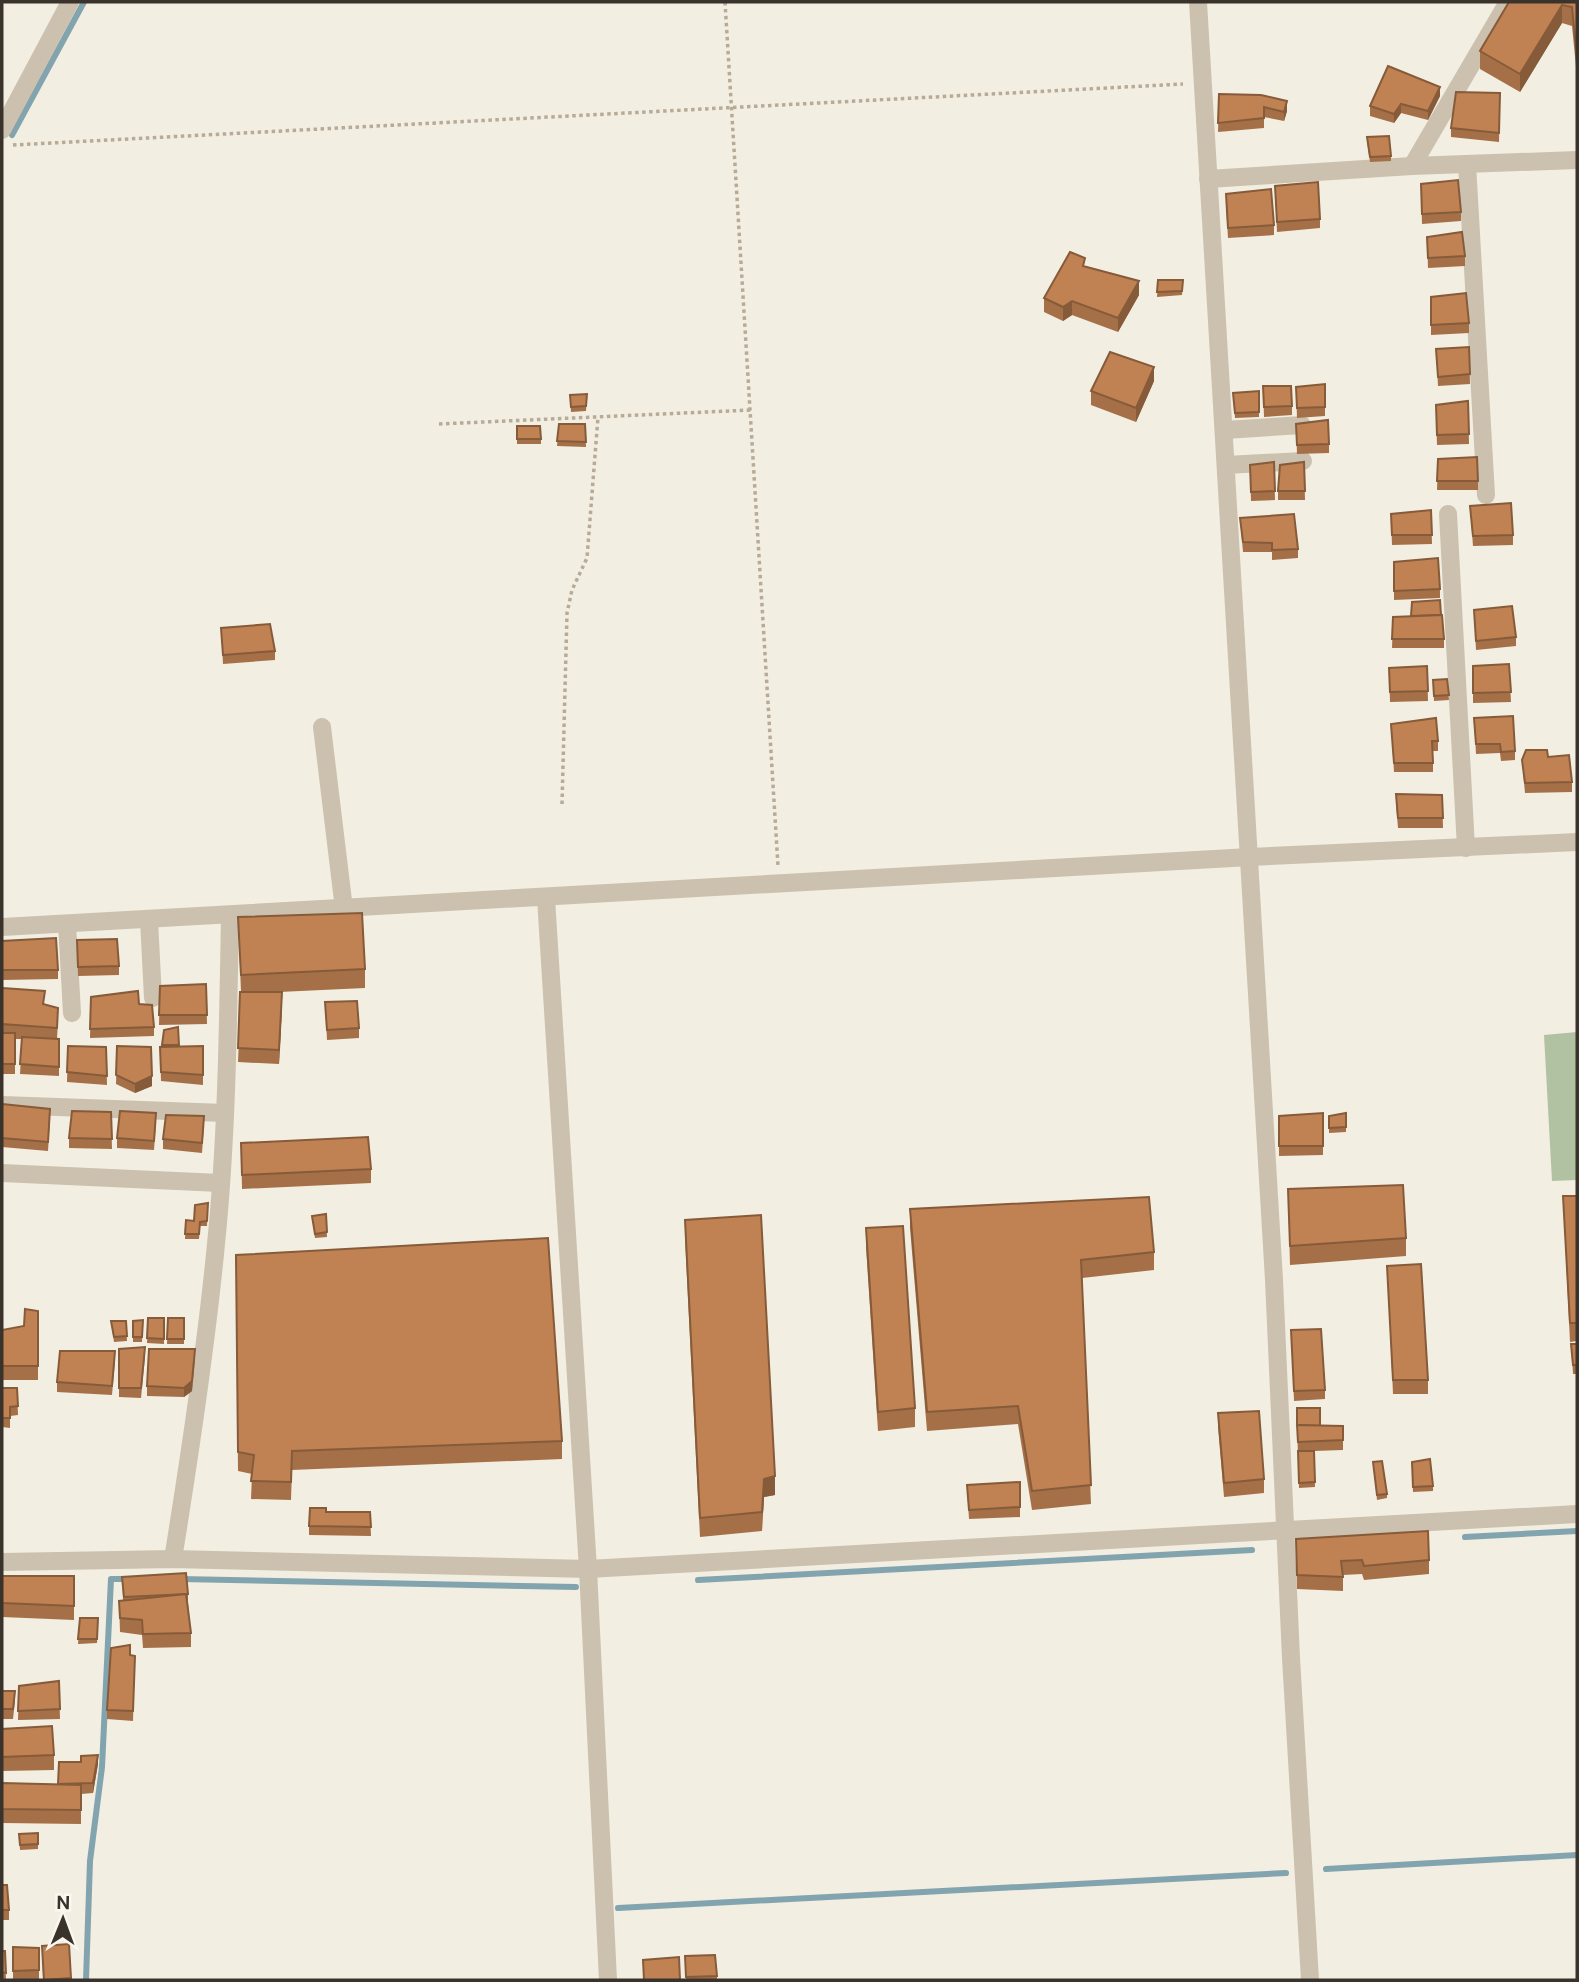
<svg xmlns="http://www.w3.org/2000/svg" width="1579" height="1982" viewBox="0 0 1579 1982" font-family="'DM Sans',sans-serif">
  <rect width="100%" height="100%" fill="#f3eee2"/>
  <!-- green -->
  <polygon fill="#b1c2a2" points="1577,1032 1577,1180 1552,1181 1544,1035"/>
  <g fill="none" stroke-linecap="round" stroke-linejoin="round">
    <!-- stream -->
    <g stroke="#82a4af" stroke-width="6">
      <polyline points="12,135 84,2"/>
      <polyline points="1465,1537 1577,1531"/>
      <polyline points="180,1579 576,1587"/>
      <polyline points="698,1580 1252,1550"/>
      <polyline points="1326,1869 1577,1855"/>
      <polyline points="618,1908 1286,1873"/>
      <polyline points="86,1980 90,1861 102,1767 111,1579 127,1579"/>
    </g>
    <!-- path -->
    <g stroke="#b7ab98" stroke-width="3.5" stroke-dasharray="3.5 3.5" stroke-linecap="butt">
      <polyline points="725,2 778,866"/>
      <polyline points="13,145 1183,84"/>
      <polyline points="439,424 751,410"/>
      <polyline points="562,804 567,613 572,590 587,558 598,417"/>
    </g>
    <!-- minor -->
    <g stroke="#cbc1ae" stroke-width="18">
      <polyline points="1198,2 1274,1280 1291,1658 1310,1980"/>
      <polyline points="2,130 70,2"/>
      <polyline points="1467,164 1486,495"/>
      <polyline points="1412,166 1508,2"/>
      <polyline points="1208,179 1412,166 1577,160"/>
      <polyline points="1225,430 1302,425"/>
      <polyline points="1226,465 1303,461"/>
      <polyline points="1448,514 1466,848"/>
      <polyline points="322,727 344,909"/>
      <polyline points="546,898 588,1569 608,1980"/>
      <polyline points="149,920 153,998"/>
      <polyline points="67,924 72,1013"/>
      <polyline points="2,927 1250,857 1577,842"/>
      <polyline points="2,1105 225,1113"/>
      <polyline points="2,1173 220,1183"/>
      <path d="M173,1559C190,1454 206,1349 216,1244C227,1135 228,1025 230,915"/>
      <polyline points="2,1562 173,1559 588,1569 1577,1514"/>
    </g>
  </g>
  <!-- wall -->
  <g fill="#a57047">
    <polygon points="1509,2 1577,2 1577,77 1572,26 1562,23 1520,92 1480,69 1480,51"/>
    <polygon points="1500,93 1499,142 1451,137 1451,128"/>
    <polygon points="1219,94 1287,111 1284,121 1264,117 1264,128 1218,132"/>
    <polygon points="1440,96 1428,120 1401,113 1394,123 1370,116 1370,106"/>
    <polygon points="1367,141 1391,156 1391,161 1370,162"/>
    <polygon points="1421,184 1461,212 1461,221 1422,224"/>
    <polygon points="1275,186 1320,219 1320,228 1277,232"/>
    <polygon points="1226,204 1274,225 1274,235 1228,238"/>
    <polygon points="1427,237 1465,256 1465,266 1428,268"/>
    <polygon points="1158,280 1183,280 1182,295 1157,297"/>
    <polygon points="1139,295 1118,332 1072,315 1063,321 1044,312 1044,298"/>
    <polygon points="1431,297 1469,323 1469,333 1431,335"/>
    <polygon points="1469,347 1470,384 1438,386 1436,349"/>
    <polygon points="1154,381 1136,422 1091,405 1091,391"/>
    <polygon points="1325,384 1325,416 1297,418 1296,387"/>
    <polygon points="1263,386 1292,406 1292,415 1264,417"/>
    <polygon points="1259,391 1259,417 1235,418 1233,393"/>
    <polygon points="587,394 586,411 571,412 570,395"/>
    <polygon points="1468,401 1469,444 1437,445 1436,414"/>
    <polygon points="559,424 585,424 586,447 557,446"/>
    <polygon points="1296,424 1329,444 1329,453 1297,454"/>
    <polygon points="517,426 541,439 541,444 517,444"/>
    <polygon points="1438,459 1478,481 1478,490 1437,490"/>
    <polygon points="1274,462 1275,500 1251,501 1250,465"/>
    <polygon points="1304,462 1305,500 1278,500 1278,491"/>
    <polygon points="1470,506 1513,535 1513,545 1473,546"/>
    <polygon points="1431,510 1432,544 1392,545 1391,514"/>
    <polygon points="1240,518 1298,549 1298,558 1272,560 1272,552 1243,552"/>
    <polygon points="1440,589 1440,598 1394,600 1394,591"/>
    <polygon points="1474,610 1516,637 1516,646 1476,650"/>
    <polygon points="1441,615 1444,639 1444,648 1392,648 1393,617"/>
    <polygon points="221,628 275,651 275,660 223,664"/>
    <polygon points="1509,664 1511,702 1473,703 1473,666"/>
    <polygon points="1427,666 1428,701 1390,702 1389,668"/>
    <polygon points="1447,679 1449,700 1434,701 1433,680"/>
    <polygon points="1474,718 1515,751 1515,760 1501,761 1500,753 1476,754"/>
    <polygon points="1391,724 1438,741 1438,751 1433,751 1433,772 1394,772"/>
    <polygon points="1548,757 1572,782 1572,792 1525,793 1522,760"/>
    <polygon points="1442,795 1443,828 1398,828 1396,804"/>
    <polygon points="238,917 365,969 365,988 279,992 282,1006 279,1064 238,1062 241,992"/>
    <polygon points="77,940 119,966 119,975 78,976"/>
    <polygon points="2,941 58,970 58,979 2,980"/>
    <polygon points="206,984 207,1024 159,1025 160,986"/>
    <polygon points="2,988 45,1004 58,1022 57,1039 59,1039 59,1076 20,1074 22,1039 15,1039 15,1074 2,1074"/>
    <polygon points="91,997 139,1004 154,1027 154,1036 90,1038"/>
    <polygon points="325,1002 359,1028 359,1038 327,1040"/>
    <polygon points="164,1030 179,1046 203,1046 203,1085 161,1081 160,1047 162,1047"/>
    <polygon points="68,1046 106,1047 107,1085 67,1082"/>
    <polygon points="117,1046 152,1086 135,1093 116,1084"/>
    <polygon points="111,1112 112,1149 69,1148 69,1138"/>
    <polygon points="1323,1113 1323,1155 1279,1156 1279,1116"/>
    <polygon points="1346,1113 1346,1132 1329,1133 1329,1116"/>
    <polygon points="2,1115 50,1119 48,1151 2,1147"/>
    <polygon points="156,1122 154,1150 117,1148 117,1138"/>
    <polygon points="204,1125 202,1153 163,1149 163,1139"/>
    <polygon points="241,1143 371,1169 371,1183 242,1189"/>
    <polygon points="1288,1189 1406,1238 1406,1256 1290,1265"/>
    <polygon points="1563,1196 1577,1196 1577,1341 1570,1342"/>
    <polygon points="208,1203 207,1226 200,1226 199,1239 185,1239 186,1220 194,1221"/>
    <polygon points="910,1209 1154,1252 1154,1270 1082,1278 1091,1504 1032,1510 1018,1424 927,1431 910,1228"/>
    <polygon points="326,1214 327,1237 315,1238 312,1216"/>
    <polygon points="685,1220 775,1495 764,1497 762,1531 700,1537 685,1238"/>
    <polygon points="866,1228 915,1408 915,1427 878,1431 866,1247"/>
    <polygon points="236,1255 562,1441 562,1459 292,1470 291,1500 251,1499 252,1474 238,1471"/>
    <polygon points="1387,1266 1428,1380 1428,1394 1393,1394"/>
    <polygon points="38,1311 38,1380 2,1380 2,1330 24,1326"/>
    <polygon points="148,1318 164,1318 164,1344 147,1343"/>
    <polygon points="168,1318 184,1318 184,1344 167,1344"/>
    <polygon points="143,1320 142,1342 133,1342 133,1321"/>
    <polygon points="111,1321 126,1321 127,1341 114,1342"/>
    <polygon points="1291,1330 1325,1390 1325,1399 1294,1401"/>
    <polygon points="1571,1344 1577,1344 1577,1374 1573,1374"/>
    <polygon points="119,1349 145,1357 141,1398 119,1397"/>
    <polygon points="195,1358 192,1391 184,1397 147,1396 147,1386"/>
    <polygon points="115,1361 112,1395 57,1392 57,1382"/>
    <polygon points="2,1388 17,1388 18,1415 10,1416 10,1428 2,1427"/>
    <polygon points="1218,1413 1264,1479 1264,1493 1224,1497 1218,1427"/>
    <polygon points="1297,1425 1343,1426 1343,1450 1314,1451 1315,1487 1299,1488"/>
    <polygon points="1373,1462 1387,1494 1387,1498 1377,1500"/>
    <polygon points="1412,1462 1433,1486 1433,1491 1413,1492"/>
    <polygon points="1020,1482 1020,1517 969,1519 967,1485"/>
    <polygon points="370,1512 371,1536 309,1535 309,1526"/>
    <polygon points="1296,1539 1429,1560 1429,1574 1364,1580 1362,1574 1343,1575 1343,1591 1297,1589"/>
    <polygon points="2,1576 74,1606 74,1620 2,1617"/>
    <polygon points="122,1577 188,1594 188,1603 191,1633 191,1647 143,1648 142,1635 120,1632 119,1601 123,1600"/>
    <polygon points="80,1618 98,1618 97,1643 78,1644"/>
    <polygon points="130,1655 135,1656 133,1721 107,1719 107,1710"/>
    <polygon points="59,1681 60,1719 18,1720 19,1686"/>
    <polygon points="2,1691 15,1701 13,1719 2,1719"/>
    <polygon points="2,1729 54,1755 54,1770 2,1771"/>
    <polygon points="98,1764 93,1793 81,1794 81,1824 2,1823 2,1783 58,1784"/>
    <polygon points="38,1833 38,1849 20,1850 19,1834"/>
    <polygon points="2,1885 9,1910 9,1920 2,1920"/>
    <polygon points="69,1944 71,1980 43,1980 42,1946"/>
    <polygon points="13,1947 39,1948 39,1980 13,1980"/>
    <polygon points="2,1951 5,1951 6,1980 2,1980"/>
    <polygon points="685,1956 717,1976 717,1980 686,1980"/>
  </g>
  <!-- shaded-wall -->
  <g fill="#865b3a">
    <polygon points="1562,5 1562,23 1520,92 1520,74"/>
    <polygon points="1440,87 1440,96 1428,120 1428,111"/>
    <polygon points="1287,101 1287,111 1284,121 1284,112"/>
    <polygon points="1401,104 1401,113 1394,123 1394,114"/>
    <polygon points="1139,281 1139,295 1118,332 1118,318"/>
    <polygon points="1072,301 1072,315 1063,321 1063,307"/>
    <polygon points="1154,367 1154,381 1136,422 1136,408"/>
    <polygon points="282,992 282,1006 279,1064 279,1050"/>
    <polygon points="152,1076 152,1086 135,1093 135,1084"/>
    <polygon points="195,1349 192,1391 184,1397 184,1388"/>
    <polygon points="775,1476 775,1495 764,1497 762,1531 764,1479"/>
    <polygon points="98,1755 98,1764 93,1793 93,1783"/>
  </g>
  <!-- building -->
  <g fill="#c08253" stroke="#865b3a" stroke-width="2">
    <polygon points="1509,2 1577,2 1577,58 1572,7 1562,5 1520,74 1480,51"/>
    <polygon points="1388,66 1440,87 1428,111 1401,104 1394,114 1370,106"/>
    <polygon points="1456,92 1500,93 1499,133 1451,128"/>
    <polygon points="1219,94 1261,95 1287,101 1284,112 1264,107 1264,118 1218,123"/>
    <polygon points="1389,136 1391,156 1370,157 1367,137"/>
    <polygon points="1458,180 1461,212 1422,214 1421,184"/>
    <polygon points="1318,182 1320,219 1277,222 1275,186"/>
    <polygon points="1271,189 1274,225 1228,228 1226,194"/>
    <polygon points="1462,232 1465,256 1428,258 1427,237"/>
    <polygon points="1070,252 1085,258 1083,266 1139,281 1118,318 1072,301 1063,307 1044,298"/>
    <polygon points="1158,280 1183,280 1182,291 1157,292"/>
    <polygon points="1466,293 1469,323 1431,325 1431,297"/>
    <polygon points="1469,347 1470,374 1438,377 1436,349"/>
    <polygon points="1110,352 1154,367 1136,408 1091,391"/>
    <polygon points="1325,384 1325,407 1297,408 1296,387"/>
    <polygon points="1263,386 1291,386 1292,406 1264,407"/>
    <polygon points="1259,391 1259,412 1235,413 1233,393"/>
    <polygon points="587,394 586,406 571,407 570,395"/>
    <polygon points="1468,401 1469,434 1437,435 1436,405"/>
    <polygon points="1328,420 1329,444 1297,445 1296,424"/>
    <polygon points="559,424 585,424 586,442 557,441"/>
    <polygon points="517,426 540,426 541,439 517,439"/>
    <polygon points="1477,457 1478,481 1437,481 1438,459"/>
    <polygon points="1274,462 1275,491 1251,492 1250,465"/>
    <polygon points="1304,462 1305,491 1278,491 1280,465"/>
    <polygon points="1511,503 1513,535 1473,536 1470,506"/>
    <polygon points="1431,510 1432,535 1392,535 1391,514"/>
    <polygon points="1294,514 1298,549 1272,550 1272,543 1243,542 1240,518"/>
    <polygon points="1438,558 1440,589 1394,591 1394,562"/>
    <polygon points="1440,600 1441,615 1411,616 1412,602"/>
    <polygon points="1512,606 1516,637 1476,641 1474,610"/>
    <polygon points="1442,615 1444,639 1392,639 1393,617"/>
    <polygon points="270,624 275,651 223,655 221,628"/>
    <polygon points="1509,664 1511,692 1473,693 1473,666"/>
    <polygon points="1427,666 1428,691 1390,692 1389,668"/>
    <polygon points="1447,679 1449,695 1434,696 1433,680"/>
    <polygon points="1513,716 1515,751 1501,752 1500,744 1476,744 1474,718"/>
    <polygon points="1436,718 1438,741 1432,741 1433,763 1394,763 1391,724"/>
    <polygon points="1526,750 1547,750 1548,757 1569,755 1572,782 1525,783 1522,760"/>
    <polygon points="1396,794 1442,795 1443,818 1398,818"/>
    <polygon points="362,913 365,969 241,975 238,917"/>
    <polygon points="56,938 58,970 2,970 2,941"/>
    <polygon points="117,939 119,966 78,967 77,940"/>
    <polygon points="206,984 207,1015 159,1015 160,986"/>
    <polygon points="2,988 45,991 43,1004 58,1008 57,1028 2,1024"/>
    <polygon points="138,991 139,1004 152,1005 154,1027 90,1029 91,997"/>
    <polygon points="240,992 282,992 279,1050 238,1048"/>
    <polygon points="357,1001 359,1028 327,1030 325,1002"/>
    <polygon points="178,1027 179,1045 162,1045 164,1030"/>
    <rect x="2" y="1033" width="13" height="31"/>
    <polygon points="22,1037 59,1039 59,1067 20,1064"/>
    <polygon points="68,1046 106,1047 107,1076 67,1072"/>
    <polygon points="117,1046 151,1047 152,1076 135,1084 116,1075"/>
    <polygon points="203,1046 203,1075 161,1072 160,1047"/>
    <polygon points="2,1104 50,1109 48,1142 2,1138"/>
    <polygon points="72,1111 111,1112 112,1139 69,1138"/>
    <polygon points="120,1111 156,1113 154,1141 117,1138"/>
    <polygon points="1323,1113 1323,1146 1279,1146 1279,1116"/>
    <polygon points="1346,1113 1346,1127 1329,1128 1329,1116"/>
    <polygon points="166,1115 204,1116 202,1143 163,1139"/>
    <polygon points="368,1137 371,1169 242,1175 241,1143"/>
    <polygon points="1403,1185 1406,1238 1290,1246 1288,1189"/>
    <polygon points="1563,1196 1577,1196 1577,1323 1570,1323"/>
    <polygon points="1149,1197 1154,1252 1081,1260 1091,1485 1032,1491 1018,1406 927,1412 910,1209"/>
    <polygon points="208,1203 207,1221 200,1222 199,1234 185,1234 186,1220 194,1221 195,1205"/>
    <polygon points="326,1214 327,1232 315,1234 312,1216"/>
    <polygon points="761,1215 775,1476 764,1479 762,1512 700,1518 685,1220"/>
    <polygon points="903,1226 915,1408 878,1412 866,1228"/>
    <polygon points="548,1238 562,1441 292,1451 291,1482 251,1481 254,1455 238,1452 236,1255"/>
    <polygon points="1421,1264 1428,1380 1393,1380 1387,1266"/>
    <polygon points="25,1309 38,1311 38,1366 2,1366 2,1330 24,1326"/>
    <polygon points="148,1318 164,1318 164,1339 147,1338"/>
    <polygon points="168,1318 184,1318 184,1339 167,1339"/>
    <polygon points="143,1320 142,1337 133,1337 133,1321"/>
    <polygon points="111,1321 126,1321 127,1336 114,1337"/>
    <polygon points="1321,1329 1325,1390 1294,1391 1291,1330"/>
    <polygon points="1571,1344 1577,1344 1577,1365 1573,1365"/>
    <polygon points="145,1347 141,1388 119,1388 119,1349"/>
    <polygon points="149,1349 195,1349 192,1381 184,1388 147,1386"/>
    <polygon points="60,1351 115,1351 112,1386 57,1382"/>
    <polygon points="2,1388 17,1388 18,1406 10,1407 10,1418 2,1418"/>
    <polygon points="1297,1408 1320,1408 1320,1426 1297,1425"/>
    <polygon points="1259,1411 1264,1479 1224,1483 1218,1413"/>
    <polygon points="1297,1425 1343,1426 1343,1440 1298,1442"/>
    <polygon points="1298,1451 1314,1451 1315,1482 1299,1483"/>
    <polygon points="1430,1459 1433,1486 1413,1487 1412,1462"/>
    <polygon points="1382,1461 1387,1494 1377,1495 1373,1462"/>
    <polygon points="1020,1482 1020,1507 969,1510 967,1485"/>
    <polygon points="310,1508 326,1508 326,1512 370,1512 371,1527 309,1526"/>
    <polygon points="1428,1531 1429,1560 1364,1566 1362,1560 1341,1561 1343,1577 1297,1575 1296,1539"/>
    <polygon points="186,1573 188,1594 124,1597 122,1577"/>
    <polygon points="2,1576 74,1576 74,1606 2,1603"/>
    <polygon points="186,1594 191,1633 143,1634 142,1620 120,1618 119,1601"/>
    <polygon points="80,1618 98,1618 97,1639 78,1639"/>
    <polygon points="130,1645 130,1655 135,1656 133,1711 107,1710 111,1648"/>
    <polygon points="59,1681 60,1709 18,1711 19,1686"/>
    <polygon points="2,1691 15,1691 13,1709 2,1709"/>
    <polygon points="52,1726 54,1755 2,1757 2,1729"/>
    <polygon points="98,1755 93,1783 58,1784 59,1762 81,1762 81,1756"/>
    <polygon points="2,1783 81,1785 81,1810 2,1809"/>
    <polygon points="38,1833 38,1844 20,1845 19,1834"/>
    <polygon points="2,1885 7,1885 9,1910 2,1910"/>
    <polygon points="69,1944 71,1978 44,1980 42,1946"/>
    <polygon points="13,1947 39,1948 39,1970 13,1971"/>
    <polygon points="2,1951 5,1951 6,1973 2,1972"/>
    <polygon points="715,1955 717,1976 686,1977 685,1956"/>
    <polygon points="679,1957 680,1980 644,1980 643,1960"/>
  </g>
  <!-- border -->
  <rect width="1579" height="1982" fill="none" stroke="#3a332c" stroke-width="7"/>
  <!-- north arrow -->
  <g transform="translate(63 1919) rotate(1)" stroke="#faf7ef" stroke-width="5" paint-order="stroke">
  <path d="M0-5L12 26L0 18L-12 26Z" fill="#3a332c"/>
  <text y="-10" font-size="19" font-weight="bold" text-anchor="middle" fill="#3a332c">N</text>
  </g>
</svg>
